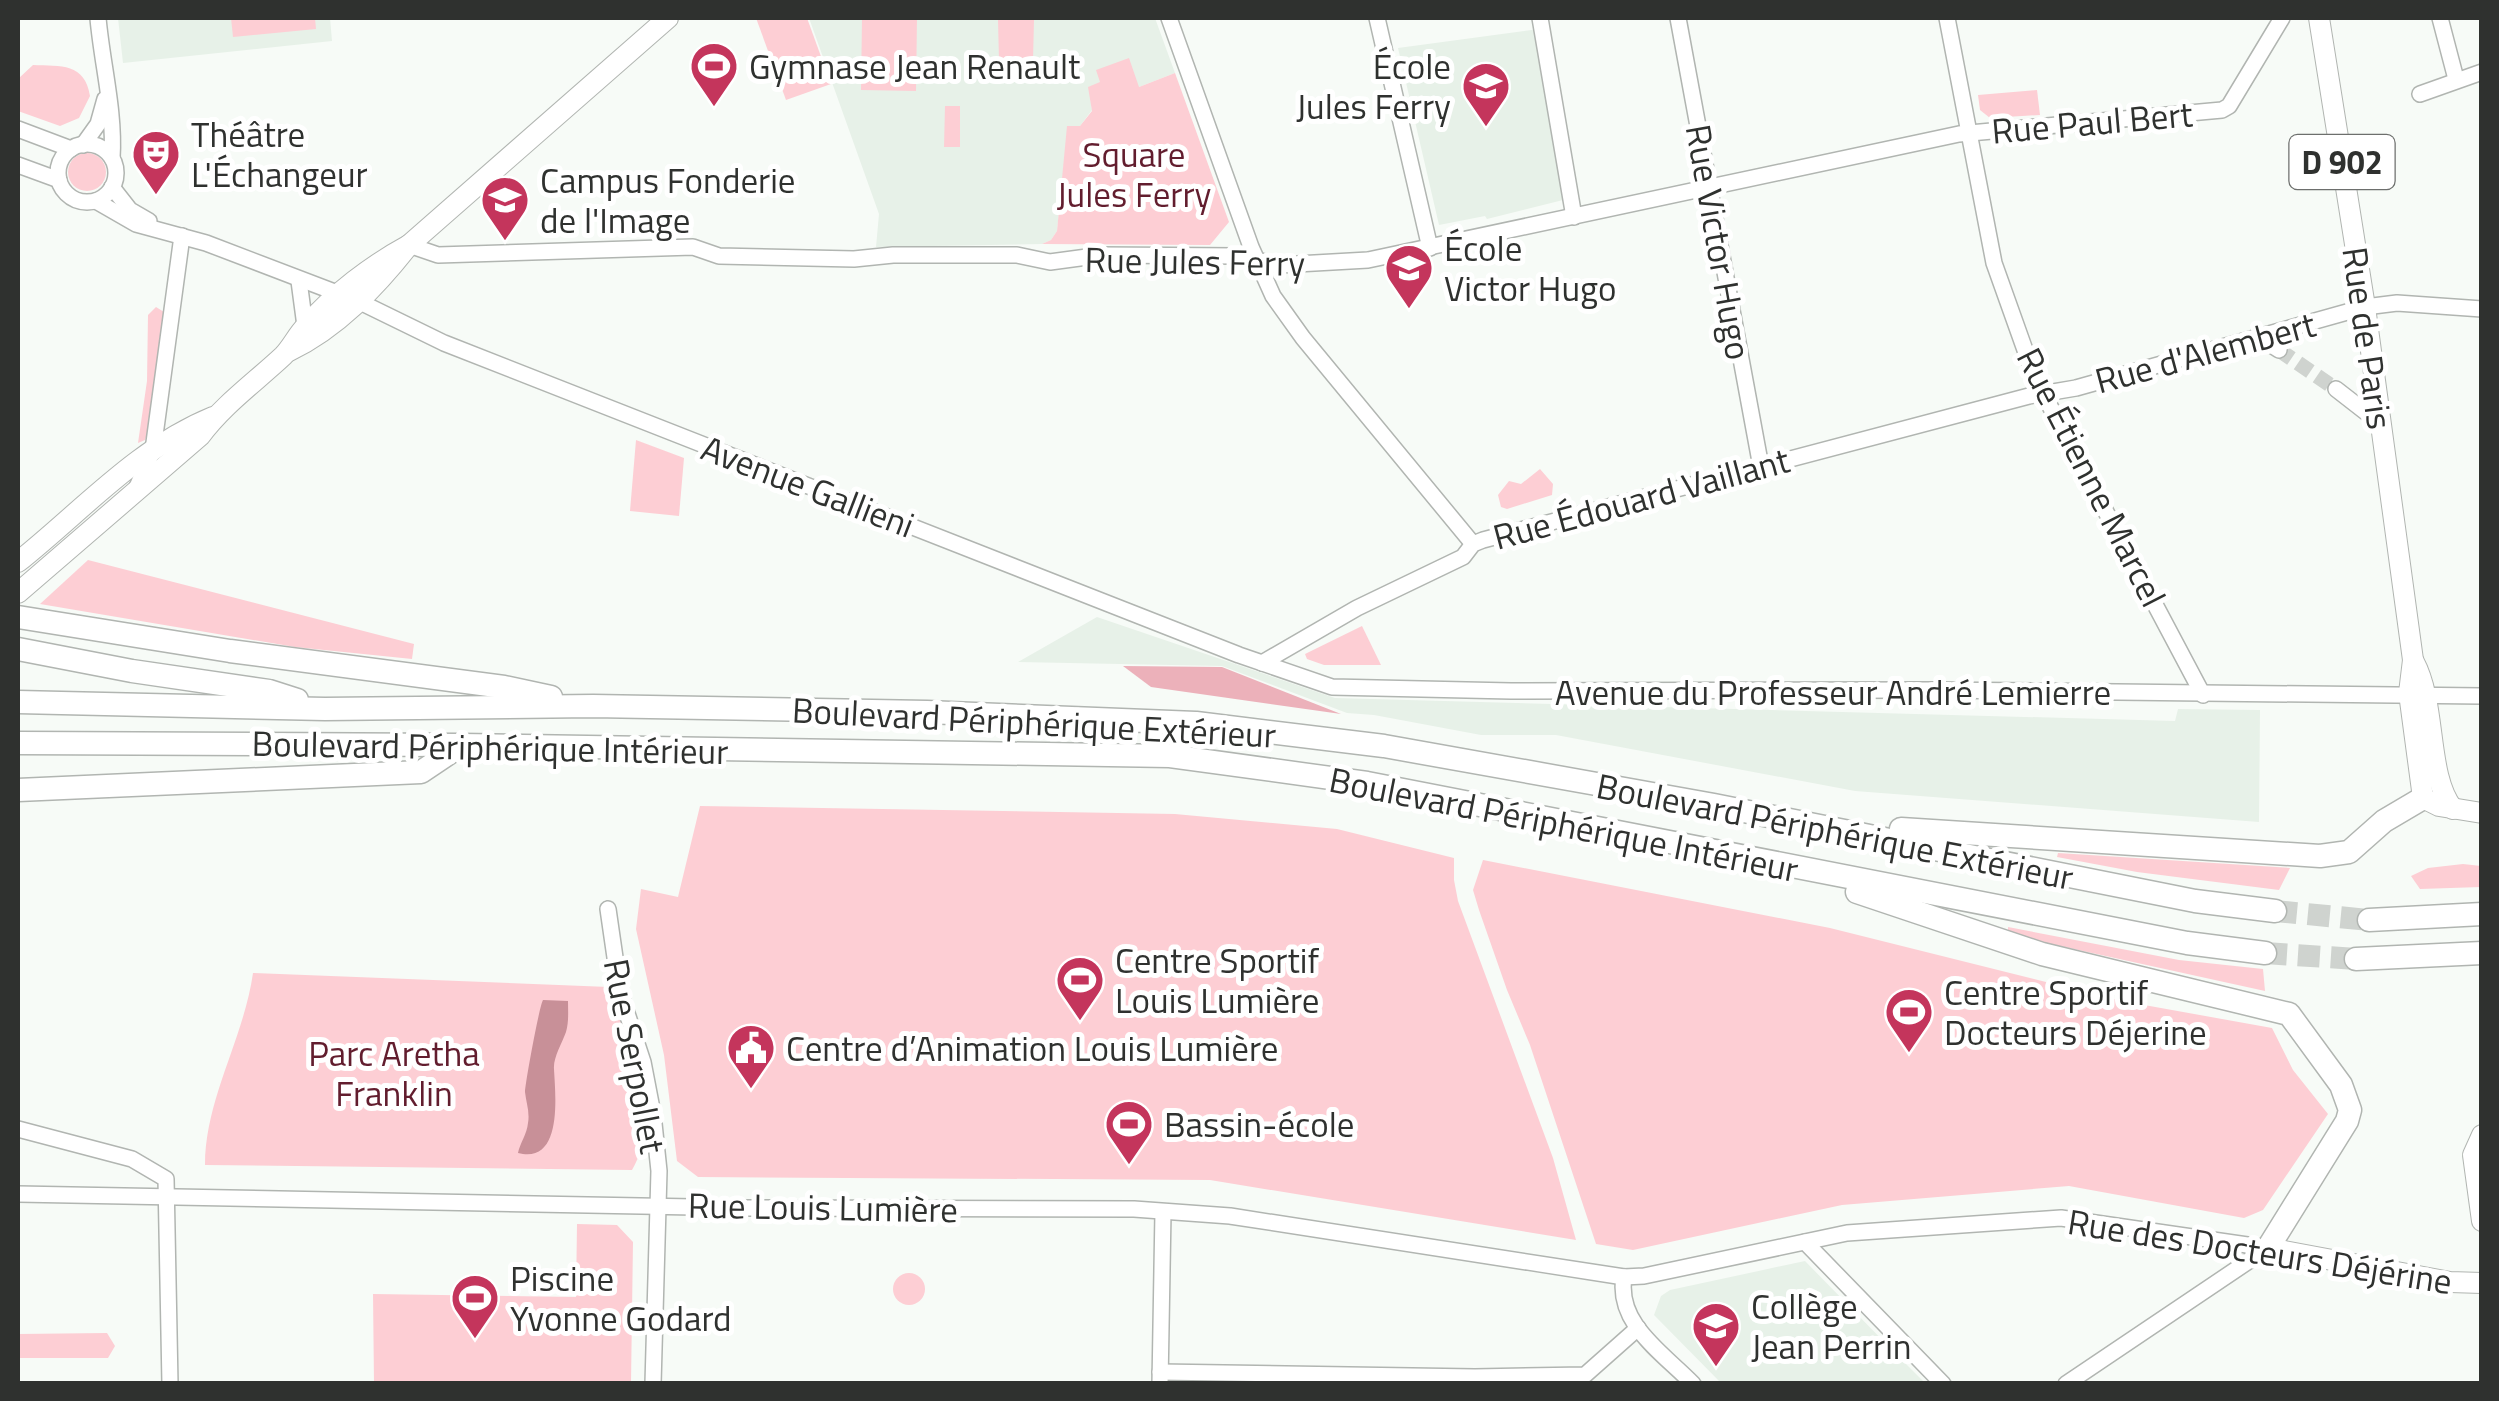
<svg xmlns="http://www.w3.org/2000/svg" width="2499" height="1401" viewBox="0 0 2499 1401" font-family="'Titillium Web',sans-serif">
  <rect width="100%" height="100%" fill="#f7fbf7"/>
  <!-- built -->
  <g fill="#e7f1e8">
    <polygon points="118,18 330,18 332,41 123,63"/>
    <polygon points="809,18 1155,18 1175,73 1139,87 1101,83 1089,87 1092,110 1080,126 1068,126 1057,231 1051,240 1042,244 876,247 879,214"/>
    <polygon points="1539,29 1567,199 1487,219 1485,216 1439,225 1398,48"/>
    <polygon points="1097,617 1335,698 2175,721 2178,709 2260,710 2259,822 1855,791 1556,735 1481,735 1374,715 1347,713 1222,666 1018,662"/>
    <polygon points="1805,1261 1898,1356 1925,1383 1721,1383 1654,1315 1661,1296 1670,1290"/>
  </g>
  <!-- green -->
  <g fill="#fdced4">
    <polygon points="231,18 315,18 316,29 233,37"/>
    <polygon points="756,18 807,18 831,84 786,100"/>
    <polygon points="862,18 917,18 916,91 861,90"/>
    <polygon points="998,20 1034,20 1033,60 999,60"/>
    <polygon points="1129,58 1139,87 1175,73 1229,222 1210,245 1042,244 1051,240 1057,231 1067,126 1080,126 1092,111 1088,87 1100,82 1096,70"/>
    <path d="M33,65C61,66 85,63 90,96L79,118L60,126L18,111V79Z"/>
    <polygon points="2037,90 2040,115 1990,118 1980,110 1978,95"/>
    <polygon points="945,106 960,106 960,147 944,147"/>
    <circle cx="87" cy="172" r="19"/>
    <polygon points="156,307 164,312 150,425 145,440 138,443 147,381 148,315"/>
    <polygon points="636,440 684,458 679,516 630,511"/>
    <polygon points="1540,469 1553,484 1552,495 1507,509 1501,507 1498,495 1509,481 1521,484"/>
    <polygon points="88,560 414,644 412,659 295,647 40,604"/>
    <polygon points="1362,626 1381,665 1324,665 1307,659 1305,654"/>
    <polygon points="700,806 1175,814 1337,829 1454,858 1454,880 1458,901 1553,1158 1576,1240 1210,1180 698,1177 677,1161 664,1055 636,929 641,889 678,897"/>
    <polygon points="2058,853 2290,868 2279,890 2137,872 2057,857"/>
    <polygon points="1483,860 1830,928 2122,1001 2272,1028 2293,1070 2328,1114 2263,1210 2244,1218 2069,1186 1842,1205 1633,1250 1596,1244 1530,1045 1507,990 1479,910 1473,890"/>
    <polygon points="2463,864 2481,866 2481,887 2420,889 2411,876 2428,868"/>
    <polygon points="2008,927 2179,960 2263,969 2265,991 2042,942 2008,931"/>
    <path d="M253,973L609,987C628,1034 661,1124 632,1170L205,1165C205,1099 244,1038 253,973Z"/>
    <polygon points="577,1224 617,1225 633,1242 631,1383 374,1383 373,1294 576,1297"/>
    <circle cx="909" cy="1289" r="16"/>
    <polygon points="107,1333 115,1346 108,1358 18,1358 18,1334"/>
  </g>
  <!-- forest -->
  <polygon fill="#ecb1ba" points="1123,666 1222,667 1341,714 1151,687"/>
  <!-- water -->
  <path fill="#c89098" d="M543,1000L568,1001C568,1011 569,1022 566,1032C562,1043 553,1058 554,1069C555,1092 564,1165 518,1153C520,1143 527,1134 528,1123C530,1112 526,1102 525,1092C525,1085 539,1007 543,1000Z"/>
  <g fill="none" stroke-linecap="round" stroke-linejoin="round">
    <!-- minor-tunnel -->
    <polyline stroke="#cfd3cf" stroke-width="15" stroke-dasharray="15 8" stroke-linecap="butt" points="2279,350 2336,389"/>
    <!-- highway-tunnel -->
    <g stroke="#cfd3cf" stroke-width="22" stroke-dasharray="22 11" stroke-linecap="butt">
      <polyline points="2275,911 2369,920"/>
      <polyline points="2265,953 2356,959"/>
    </g>
    <!-- minor casing -->
    <g stroke="#b1b5b1" stroke-width="18">
      <g id="minor">
        <path d="M98,18C102,64 115,111 112,158"/>
        <polyline points="1169,18 1251,247 1273,296 1303,338 1473,544"/>
        <polyline points="1377,18 1430,248"/>
        <polyline points="1540,18 1574,217"/>
        <polyline points="1678,18 1761,467"/>
        <polyline points="1947,18 1994,263 2035,378 2203,695"/>
        <polyline points="2440,18 2456,79"/>
        <polyline points="2420,94 2482,72"/>
        <polyline points="18,129 71,149"/>
        <circle cx="87" cy="173" r="29"/>
        <polyline points="83,145 98,124 105,99"/>
        <polyline points="18,165 59,180"/>
        <polyline points="112,187 130,210 149,221"/>
        <polyline points="96,201 136,224 206,243 358,301 444,343 1239,655 1332,687 1511,691 1931,690 2482,696"/>
        <polyline points="409,245 438,255 693,247 719,256 854,259 893,255 1017,255 1050,262 1102,255 1236,256 1279,265 1368,260 1959,134 2222,110 2229,106 2282,18"/>
        <polyline points="299,281 305,326"/>
        <polyline points="2260,338 2279,350"/>
        <polyline points="2336,389 2381,424"/>
        <polyline points="137,487 153,450 182,236"/>
        <polyline points="1262,663 1357,608 1463,557 1473,544 1483,540 2029,396 2076,388 2365,307 2397,303 2482,309"/>
        <polyline points="608,909 620,992 643,1062 653,1114 659,1171 653,1384"/>
        <polyline points="18,1129 132,1159 166,1179 170,1384"/>
        <polyline points="18,1194 747,1208 1134,1209 1230,1216 1624,1277 1644,1276 1847,1233 2061,1218 2268,1248"/>
        <polyline points="1805,1242 1943,1384"/>
        <path d="M1624,1277C1616,1324 1663,1353 1693,1384"/>
        <polyline points="1160,1372 1475,1377 1585,1375 1638,1328"/>
        <polyline points="1160,1384 1163,1212"/>
        <polyline points="2066,1384 2268,1248"/>
      </g>
    </g>
    <!-- major casing -->
    <g stroke="#b1b5b1" stroke-width="22">
      <g id="major">
        <polyline points="2319,18 2365,307 2413,660 2409,693 2423,798 2439,806 2482,813"/>
        <path d="M289,351C337,328 376,287 409,245L668,18"/>
        <path d="M18,562C81,512 137,448 213,417"/>
        <path d="M18,593L200,436C223,405 254,383 283,356C292,347 297,335 306,326C334,294 372,265 409,245"/>
        <path d="M2414,662C2437,705 2426,775 2453,809"/>
        <polyline points="2482,1135 2473,1155 2482,1221"/>
        <polyline points="2268,1248 2450,1282 2482,1283"/>
      </g>
    </g>
    <!-- highway casing -->
    <g stroke="#b1b5b1" stroke-width="25">
      <g id="highway">
        <polyline points="18,617 230,651 504,687 551,697"/>
        <polyline points="18,649 132,671 269,691 297,700"/>
        <polyline points="18,702 325,709 593,706 927,712 1196,723 1384,746 1714,805 2195,901 2275,911"/>
        <polyline points="18,743 461,745 1170,756 1367,783 2187,943 2265,953"/>
        <polyline points="18,790 421,772 461,745"/>
        <polyline points="1901,829 2320,856 2349,852 2384,821 2423,798"/>
        <polyline points="1857,892 2042,954 2289,1014 2341,1085 2350,1110 2347,1121 2268,1248"/>
        <polyline points="2369,920 2482,914"/>
        <polyline points="2356,959 2482,953"/>
      </g>
    </g>
    <!-- minor -->
    <use href="#minor" stroke="#fff" stroke-width="15"/>
    <!-- major -->
    <use href="#major" stroke="#fff" stroke-width="20"/>
    <!-- highway -->
    <use href="#highway" stroke="#fff" stroke-width="22"/>
  </g>
  <!-- icons -->
  <defs>
    <g id="stadium-pin" transform="scale(2.5)"><path d="M0 17L-7.5 6A9.5 9.5 0 1 1 7.5 6Z" fill="#c4355c" stroke="#fff"/><path d="M0-5a6.5 5 0 1 0 0 10a6.5 5 0 1 0 0-10ZM-3.5-1.8h7v3.6h-7Z" fill="#fff"/></g>
    <g id="school-pin" transform="scale(2.5)"><path d="M0 17L-7.5 6A9.5 9.5 0 1 1 7.5 6Z" fill="#c4355c" stroke="#fff"/><path d="M0-5L7-2L0 1L-7-2ZM-4 1L0 2.5L4 1V4Q0 6-4 4Z" fill="#fff"/></g>
    <g id="theatre-pin" transform="scale(2.5)"><path d="M0 17L-7.5 6A9.5 9.5 0 1 1 7.5 6Z" fill="#c4355c" stroke="#fff"/><path d="M-5-5.5Q0-4 5-5.5V0Q5 5 0 6Q-5 5-5 0ZM-3.3-2.5H-1v1.5H-3.3ZM1-2.5H3.3v1.5H1ZM-2.8 1Q0 5.5 2.8 1Z" fill="#fff"/></g>
    <g id="university-pin" transform="scale(2.5)"><path d="M0 17L-7.5 6A9.5 9.5 0 1 1 7.5 6Z" fill="#c4355c" stroke="#fff"/><path d="M0-5L7-2L0 1L-7-2ZM-4 1L0 2.5L4 1V4Q0 6-4 4Z" fill="#fff"/></g>
    <g id="civic-pin" transform="scale(2.5)"><path d="M0 17L-7.5 6A9.5 9.5 0 1 1 7.5 6Z" fill="#c4355c" stroke="#fff"/><path d="M-.6-6.5H3V-4.5H.6V-3L4-1V1h2V6H-6V1h2V-1L-.6-3ZM-1.2 2.5V6h2.4V2.5Z" fill="#fff"/></g>
  </defs>
  <g fill-rule="evenodd">
    <use href="#stadium-pin" x="714" y="66"/>
    <use href="#school-pin" x="1486" y="86"/>
    <use href="#theatre-pin" x="156" y="154"/>
    <use href="#university-pin" x="505" y="200"/>
    <use href="#school-pin" x="1409" y="268"/>
    <use href="#stadium-pin" x="1080" y="980"/>
    <use href="#stadium-pin" x="1909" y="1012"/>
    <use href="#civic-pin" x="751" y="1048"/>
    <use href="#stadium-pin" x="1129" y="1124"/>
    <use href="#stadium-pin" x="475" y="1298"/>
    <use href="#school-pin" x="1716" y="1326"/>
  </g>
  <g text-anchor="middle" dominant-baseline="central" stroke-width="10" stroke-linejoin="round" paint-order="stroke">
    <!-- shield labels -->
    <rect fill="#fff" stroke="#6d6f6d" stroke-width="2.5" x="2289.5" y="135" width="105" height="54" rx="8"/>
    <g font-size="32" font-weight="bold" fill="#2f312f">
      <text x="2342" y="162">D 902</text>
    </g>
    <!-- poi labels -->
    <g font-size="35" fill="#2f312f" stroke="#fff" text-anchor="start">
      <text x="749" y="66">Gymnase Jean Renault</text>
      <text x="1451" y="66" text-anchor="end">École<tspan x="1451" dy="40">Jules Ferry</tspan></text>
      <text x="191" y="134">Théâtre<tspan x="191" dy="40">L'Échangeur</tspan></text>
      <text x="540" y="180">Campus Fonderie<tspan x="540" dy="40">de l'Image</tspan></text>
      <text x="1444" y="248">École<tspan x="1444" dy="40">Victor Hugo</tspan></text>
      <text x="1115" y="960">Centre Sportif<tspan x="1115" dy="40">Louis Lumière</tspan></text>
      <text x="1944" y="992">Centre Sportif<tspan x="1944" dy="40">Docteurs Déjerine</tspan></text>
      <text x="786" y="1048">Centre d’Animation Louis Lumière</text>
      <text x="1164" y="1124">Bassin-école</text>
      <text x="510" y="1278">Piscine<tspan x="510" dy="40">Yvonne Godard</tspan></text>
      <text x="1751" y="1306">Collège<tspan x="1751" dy="40">Jean Perrin</tspan></text>
    </g>
    <!-- street labels -->
    <g font-size="35" fill="#2f312f" stroke="#fff">
      <text transform="translate(2092 122) rotate(-5)">Rue Paul Bert</text>
      <text transform="translate(1719 242) rotate(80)">Rue Victor Hugo</text>
      <text transform="translate(1195 261) rotate(1)">Rue Jules Ferry</text>
      <text transform="translate(2368 338) rotate(82)">Rue de Paris</text>
      <text transform="translate(2205 352) rotate(-15)">Rue d'Alembert</text>
      <text transform="translate(2092 477) rotate(63)">Rue Étienne Marcel</text>
      <text transform="translate(808 486) rotate(21)">Avenue Gallieni</text>
      <text transform="translate(1641 498) rotate(-15)">Rue Édouard Vaillant</text>
      <text x="1833" y="692">Avenue du Professeur André Lemierre</text>
      <text transform="translate(1034 722) rotate(3)">Boulevard Périphérique Extérieur</text>
      <text transform="translate(490 747) rotate(1)">Boulevard Périphérique Intérieur</text>
      <text transform="translate(1564 824) rotate(11)">Boulevard Périphérique Intérieur</text>
      <text transform="translate(1835 831) rotate(11)">Boulevard Périphérique Extérieur</text>
      <text transform="translate(635 1056) rotate(79)">Rue Serpollet</text>
      <text transform="translate(823 1207) rotate(1)">Rue Louis Lumière</text>
      <text transform="translate(2260 1251) rotate(9)">Rue des Docteurs Déjérine</text>
    </g>
    <!-- park labels -->
    <g font-size="35" fill="#621d2e" stroke="#fff">
      <text x="1134" y="154">Square<tspan x="1134" dy="40">Jules Ferry</tspan></text>
      <text x="394" y="1053">Parc Aretha<tspan x="394" dy="40">Franklin</tspan></text>
    </g>
  </g>
  <!-- border -->
  <rect width="2499" height="1401" fill="none" stroke="#2f312f" stroke-width="40"/>
</svg>
